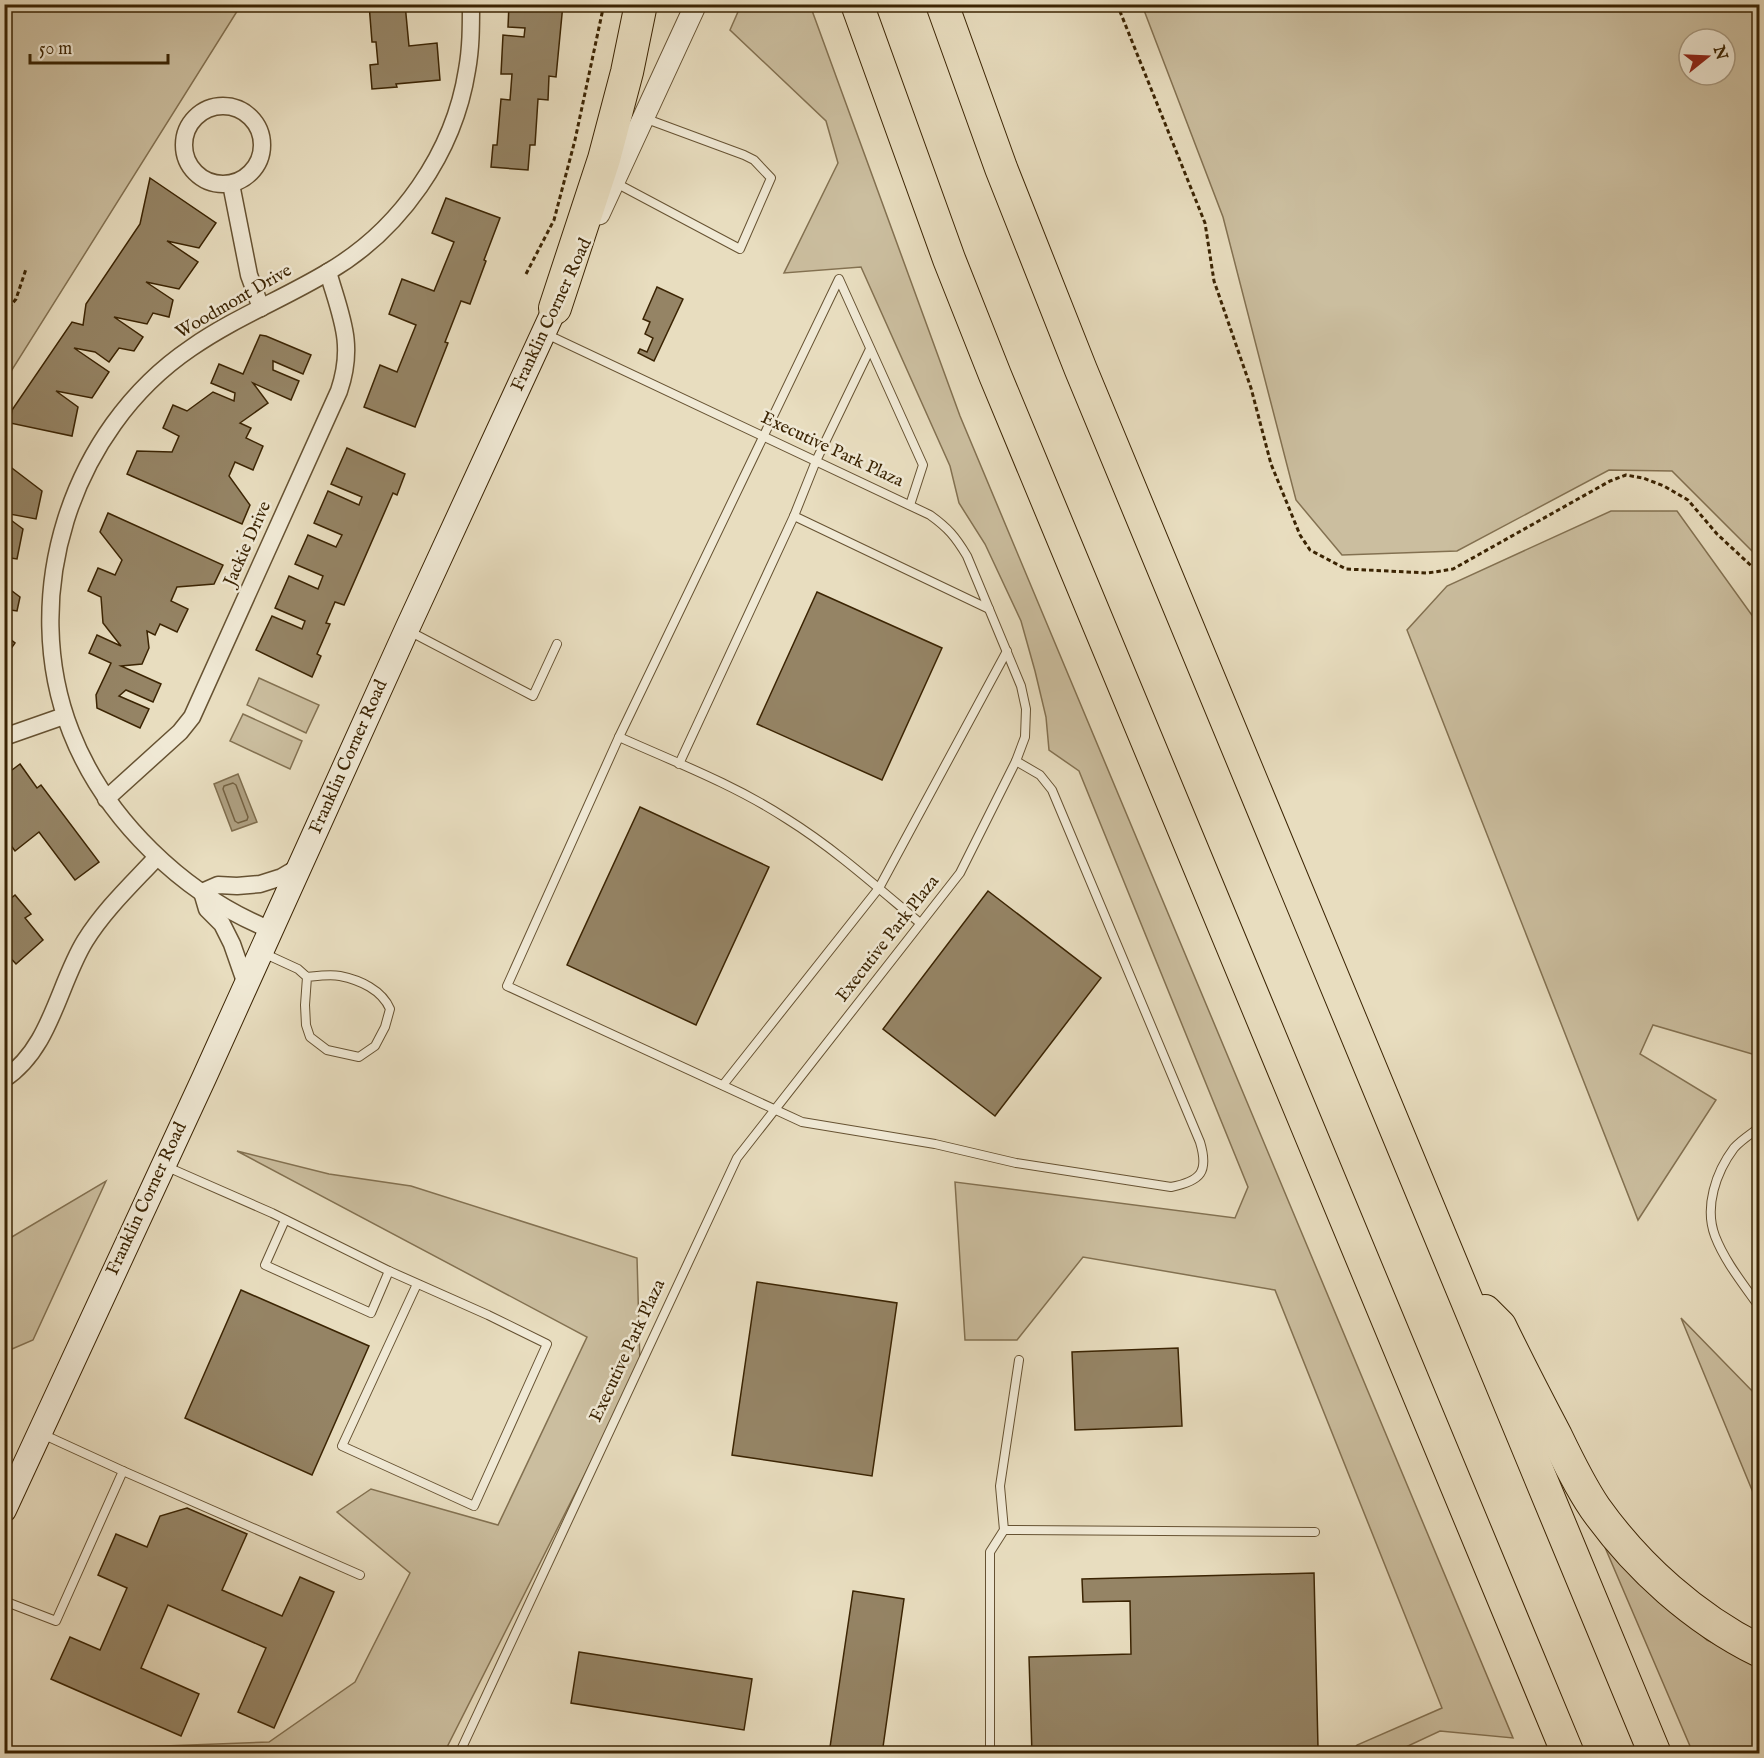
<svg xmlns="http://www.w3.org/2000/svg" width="1764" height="1758" viewBox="0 0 1764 1758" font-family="'IM FELL English',serif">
  <rect width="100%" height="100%" fill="#e8ddbf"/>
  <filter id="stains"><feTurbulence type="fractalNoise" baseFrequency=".00333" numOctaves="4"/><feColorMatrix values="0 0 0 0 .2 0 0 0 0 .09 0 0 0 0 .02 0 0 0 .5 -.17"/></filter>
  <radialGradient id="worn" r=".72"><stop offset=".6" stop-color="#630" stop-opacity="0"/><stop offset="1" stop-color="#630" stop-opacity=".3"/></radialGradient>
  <!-- green -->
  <g fill="#cbbe9f" stroke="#837151" stroke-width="1.5" fill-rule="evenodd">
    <polygon points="5,4 241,5 5,381 4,5"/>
    <polygon points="741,5 810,5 960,416 1513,1738 1440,1731 1393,1753 1350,1753 1357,1745 1442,1708 1275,1290 1083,1257 1017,1340 965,1340 955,1182 1235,1218 1248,1187 1079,771 1049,750 1046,717 1035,671 1021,621 985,544 959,503 950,466 861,267 784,273 838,163 826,121 730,30"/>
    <path d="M1142,5H1759V558L1672,471L1609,470L1457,551L1342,555L1296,500L1223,217ZM1689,39H1725V75H1689Z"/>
    <polygon points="1611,511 1677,511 1759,625 1759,1056 1653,1025 1640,1054 1716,1100 1638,1220 1407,630 1447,586"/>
    <polygon points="259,678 319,705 306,733 247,705"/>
    <polygon points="243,714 302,741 290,769 230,741"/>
    <polygon points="237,1151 329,1174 411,1186 637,1258 640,1365 444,1753 108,1754 112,1748 269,1742 355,1682 410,1573 337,1512 371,1489 498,1525 587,1337"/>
    <polygon points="106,1181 33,1340 5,1352 5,1241"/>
    <polygon points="1681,1318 1759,1398 1759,1507"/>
    <polygon points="1604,1545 1707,1640 1759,1664 1759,1753 1693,1753"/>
  </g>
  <!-- water -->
  <polygon fill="#ad9e7f" stroke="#7f6d4d" stroke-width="1.5" points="238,774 257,822 232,831 214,784"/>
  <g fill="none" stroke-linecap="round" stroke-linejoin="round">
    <!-- shore -->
    <polygon stroke="#746141" stroke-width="1.5" points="233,783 236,785 248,817 247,820 238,823 235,821 223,789 224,786"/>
  </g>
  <!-- building -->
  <g fill="#958465" stroke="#3b2403" stroke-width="1.5">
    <polygon points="369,4 405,4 409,46 437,43 440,80 396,84 397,87 372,89 370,65 378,64 376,42 372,42"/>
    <polygon points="509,4 563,4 556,77 549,76 548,100 538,99 535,145 530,145 528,170 491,167 493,145 497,145 501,99 510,100 512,74 501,74 503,35 524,37 525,28 508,27"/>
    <polygon points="150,178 216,223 199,248 167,241 198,262 179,289 146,282 173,300 169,317 153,313 147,324 114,317 143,337 134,351 119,348 109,362 95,352 74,348 109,372 92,398 56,391 78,407 72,436 10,423 12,410 72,322 83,325 86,304 140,224"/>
    <polygon points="446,198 500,218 484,260 486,261 470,304 461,301 445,342 448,343 415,427 364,407 380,365 397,372 416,325 389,314 402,279 434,291 454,242 432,233"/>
    <polygon points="657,287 683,299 654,361 638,353 640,349 647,352 653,338 645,334 650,322 643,319"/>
    <polygon points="260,335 266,336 311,355 303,374 273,361 273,370 299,381 291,400 253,383 268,403 240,423 251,428 246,438 263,446 253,470 235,462 229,476 250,505 242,524 127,474 137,451 172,452 179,436 163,428 173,405 187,411 213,392 234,401 235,393 211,383 219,364 243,374"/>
    <polygon points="347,448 405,474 397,495 393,493 344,605 335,602 326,623 330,624 317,654 321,656 312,677 256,650 272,616 302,629 305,621 275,608 289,576 318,589 323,576 295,564 308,535 336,547 342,535 314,523 328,491 359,505 362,497 331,484"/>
    <polygon points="4,462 42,491 36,519 4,513"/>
    <polygon points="108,513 223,565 214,584 177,587 171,601 188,609 177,632 160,624 155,635 147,631 149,648 142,664 121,666 161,684 153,702 126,690 119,696 149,709 140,728 97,708 96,695 111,663 89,653 97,635 121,646 103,623 101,597 88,591 98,568 115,575 122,560 100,532"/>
    <polygon points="4,515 23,529 17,559 4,557"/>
    <polygon points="4,585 20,597 17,611 4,609"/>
    <polygon points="817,592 942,648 882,780 757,724"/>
    <polygon points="4,620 8,622 5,635 15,643 8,653 4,652"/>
    <polygon points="20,764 37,788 41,785 99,862 75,880 39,832 15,851 7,840 4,842 4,809 7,807 4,803 4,776"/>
    <polygon points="640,807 769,867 696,1025 567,965"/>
    <polygon points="988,891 1101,978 995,1116 883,1029"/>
    <polygon points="15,895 31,914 25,918 43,940 16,964 4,951 4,904"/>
    <polygon points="757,1282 897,1303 872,1476 732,1455"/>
    <polygon points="241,1290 369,1346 312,1475 185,1418"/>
    <polygon points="1178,1348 1182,1426 1075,1430 1072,1352"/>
    <polygon points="187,1508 247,1534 222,1590 282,1616 300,1577 334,1592 274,1728 238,1712 266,1648 168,1605 141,1668 199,1694 181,1736 51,1679 70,1637 100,1650 127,1588 98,1575 116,1534 147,1547 160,1516"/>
    <polygon points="1314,1573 1318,1748 1095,1754 1032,1754 1029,1657 1131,1654 1130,1601 1083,1602 1082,1579"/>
    <polygon points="853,1591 904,1599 882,1754 829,1754"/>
    <polygon points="579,1652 752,1679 744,1730 571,1703"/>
  </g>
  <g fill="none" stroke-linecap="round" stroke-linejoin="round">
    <!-- service casing -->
    <g stroke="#665232" stroke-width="10">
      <g id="service">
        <polyline points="614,182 740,249 771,178 754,160 744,155 644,118"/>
        <path d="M910,505L923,465L839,279L619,737L507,986L802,1122L935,1144L1016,1163L1171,1187C1201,1181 1209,1172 1200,1142L1052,790L1040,775L1016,761"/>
        <polyline points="794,516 989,609"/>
        <polyline points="407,630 533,696 557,644"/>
        <path d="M619,737C675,762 735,785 787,819C835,849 877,887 920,923"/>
        <polyline points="679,764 794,516 816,461 870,349"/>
        <path d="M261,952L298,969L307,977C317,976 330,974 340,976C360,980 382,990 390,1009L385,1027L375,1046L359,1057L327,1050L310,1037L306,1025L305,1005L307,977"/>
        <polyline points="723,1085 879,888 1007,651"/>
        <path d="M1760,1127C1751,1134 1741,1140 1734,1148C1716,1172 1704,1207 1715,1236C1725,1262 1744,1285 1760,1308"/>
        <polyline points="165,1166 272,1213 389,1271 488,1315 547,1344 474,1506 342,1446 417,1284"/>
        <polyline points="285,1220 265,1265 371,1313 389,1271"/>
        <polyline points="123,1471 360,1575"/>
        <polyline points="1004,1530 1315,1532"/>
        <polyline points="4,1601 56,1621 123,1471 40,1433"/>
        <path d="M459,1754L737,1158L960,873L1016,761L1025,737L1026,709L1021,686L967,556C955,536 948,528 930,515L544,333"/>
        <polyline points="990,1754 990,1552 1004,1530 1000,1486 1019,1360"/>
      </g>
    </g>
    <!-- minor casing -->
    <g stroke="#665232" stroke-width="19">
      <g id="minor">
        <circle cx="223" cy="145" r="39"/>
        <polyline points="231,184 249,275 261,308"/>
        <polyline points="4,737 64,716"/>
        <path d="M106,799L180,732L192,717L339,391C355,344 341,317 328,272"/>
        <path d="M271,930C184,895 105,819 71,732C18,597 70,430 191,348C234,318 283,299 328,272C400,230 454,153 467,70C471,48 471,27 471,4"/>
        <polyline points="246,984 232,944 222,924 207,909 202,892 218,885 237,886 260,884 282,877 299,867"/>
        <path d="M4,1079C51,1048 58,985 85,941C105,909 132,884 157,857"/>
      </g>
    </g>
    <!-- tertiary casing -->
    <g stroke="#665232" stroke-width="23">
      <polyline id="tertiary" points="599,214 696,4"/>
    </g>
    <!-- secondary casing -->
    <g stroke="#3b2403" stroke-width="26">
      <polyline id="secondary" points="4,1510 204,1078 407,629 555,308"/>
    </g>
    <!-- motorway casing -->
    <g stroke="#3b2403" stroke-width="34">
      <g id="motorway">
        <polyline points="857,4 949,259 995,375 1568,1754"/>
        <polyline points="942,4 1001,168 1081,370 1655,1754"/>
        <polyline points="555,308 604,159 627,72 641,4"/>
        <path d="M1485,1311L1500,1326C1518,1363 1537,1400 1556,1436C1568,1461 1580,1486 1595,1508C1637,1567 1695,1619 1760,1651"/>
      </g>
    </g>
    <!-- path -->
    <g stroke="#3b2403" stroke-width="3" stroke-dasharray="4.5 3" stroke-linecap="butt">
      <polyline points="1117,4 1205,223 1214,281 1251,388 1271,464 1300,535 1310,550 1346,569 1428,573 1453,569 1610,481 1626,475 1643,478 1664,486 1688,500 1717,534 1760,574"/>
      <polyline points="526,274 554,220 575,140 604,4"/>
      <polyline points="4,314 16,299 26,269"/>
    </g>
    <!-- service -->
    <use href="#service" stroke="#f0e9d5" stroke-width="8"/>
    <!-- minor -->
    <use href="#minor" stroke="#f0e9d5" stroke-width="16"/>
    <!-- tertiary -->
    <use href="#tertiary" stroke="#f0e9d5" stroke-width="21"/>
    <!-- secondary -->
    <use href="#secondary" stroke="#f0e9d5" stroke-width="24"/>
    <!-- motorway -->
    <use href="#motorway" stroke="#e8ddbf" stroke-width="32"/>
  </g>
  <g text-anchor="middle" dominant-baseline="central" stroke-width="5" stroke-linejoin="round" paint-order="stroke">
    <!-- street labels -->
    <g font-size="18" fill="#3b2403" stroke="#f0e9d5">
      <text transform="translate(234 302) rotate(-30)">Woodmont Drive</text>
      <text transform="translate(552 315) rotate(-65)">Franklin Corner Road</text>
      <text transform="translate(832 450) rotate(25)">Executive Park Plaza</text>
      <text transform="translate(248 544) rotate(-66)">Jackie Drive</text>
      <text transform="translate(349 757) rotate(-66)">Franklin Corner Road</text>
      <text transform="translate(888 939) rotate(-52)">Executive Park Plaza</text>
      <text transform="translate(147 1199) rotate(-65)">Franklin Corner Road</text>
      <text transform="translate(628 1351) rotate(-65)">Executive Park Plaza</text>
    </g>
  </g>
  <!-- margin -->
  <rect width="1764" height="1758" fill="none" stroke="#e8ddbf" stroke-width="24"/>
  <rect x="6" y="6" width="1752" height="1746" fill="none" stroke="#3b2403" stroke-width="3"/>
  <rect x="12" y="12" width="1740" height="1734" fill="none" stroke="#3b2403" stroke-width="1.5"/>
  <!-- north arrow -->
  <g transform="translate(1707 57) rotate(72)"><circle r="28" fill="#f0e9d5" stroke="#a89a81" stroke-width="1.5"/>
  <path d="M0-4.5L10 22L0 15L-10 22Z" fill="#8f2418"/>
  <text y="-9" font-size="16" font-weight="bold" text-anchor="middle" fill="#3b2403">N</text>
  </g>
  <!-- scale -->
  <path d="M30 54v9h138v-9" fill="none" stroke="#3b2403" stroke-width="3"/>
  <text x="39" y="54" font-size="18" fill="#3b2403" stroke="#f0e9d5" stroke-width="4.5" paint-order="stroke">50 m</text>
  <rect width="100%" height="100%" filter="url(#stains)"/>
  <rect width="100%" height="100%" fill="url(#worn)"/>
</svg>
